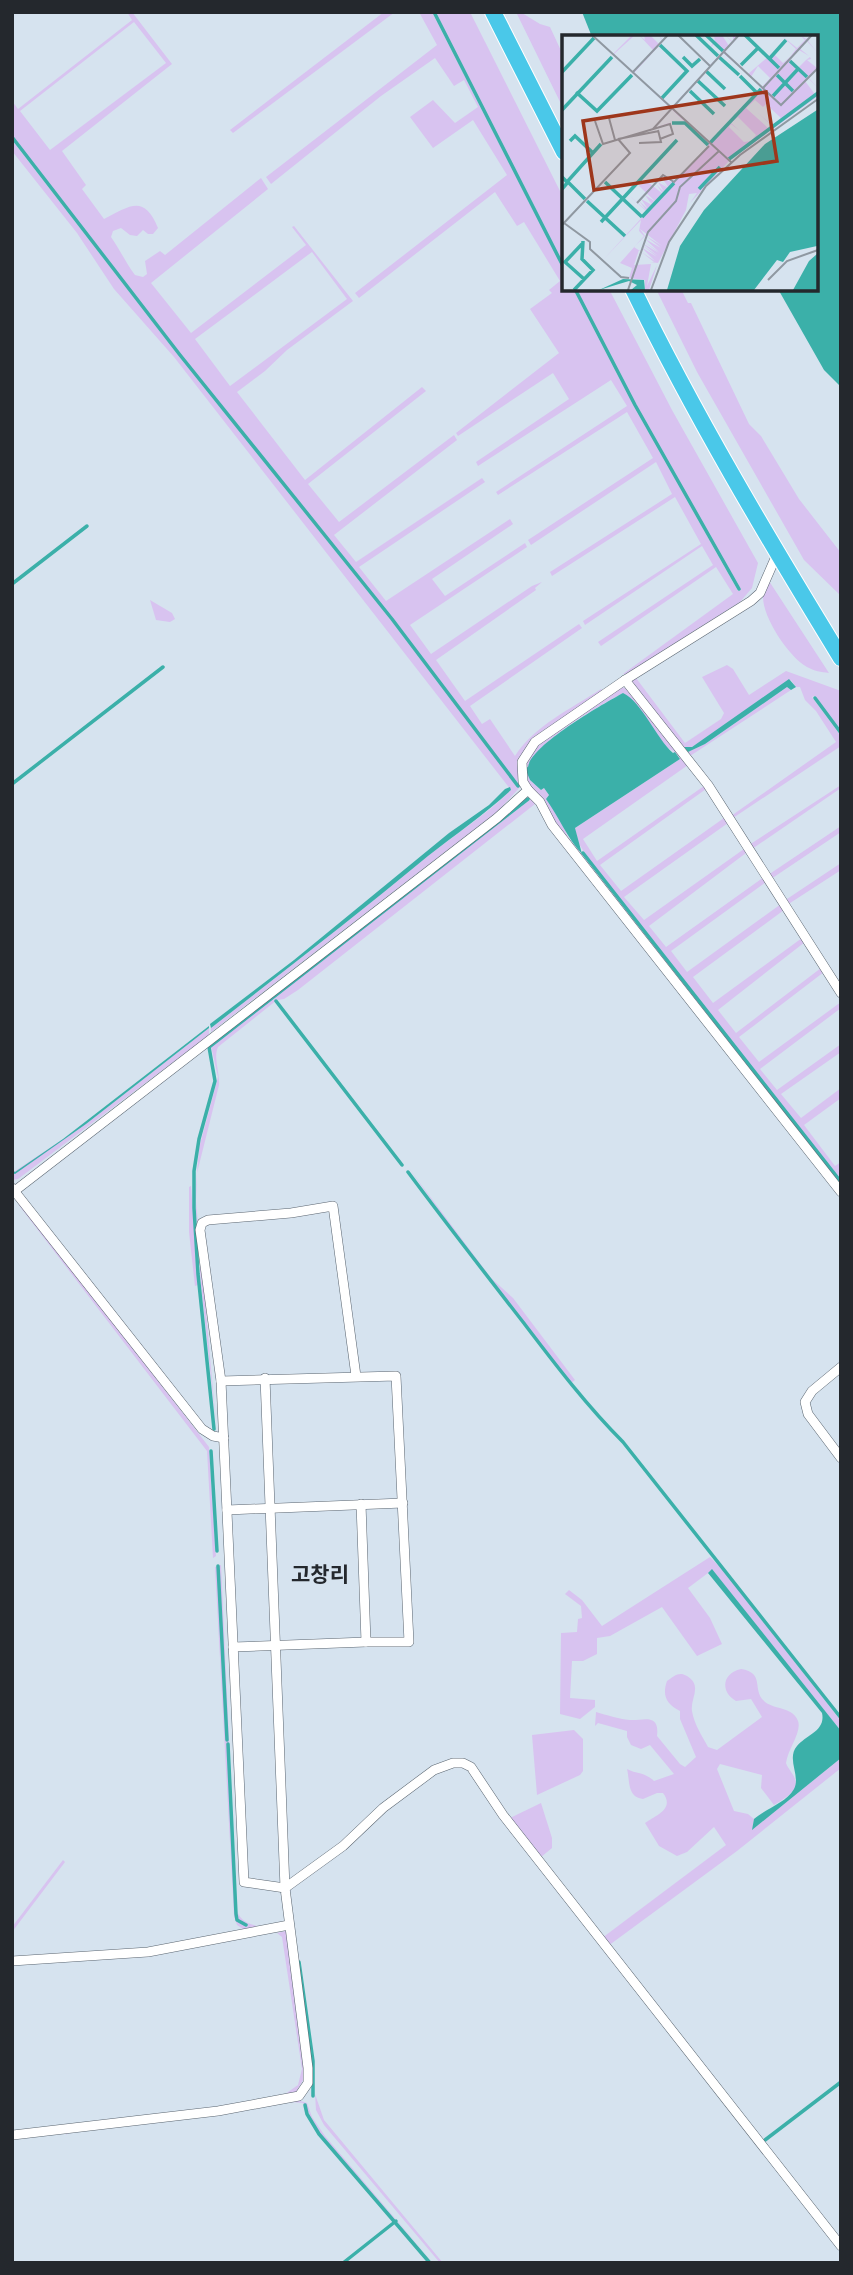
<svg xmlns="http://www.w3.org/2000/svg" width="853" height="2275" viewBox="0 0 853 2275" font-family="Rubik,'Noto Sans KR',sans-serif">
  <rect width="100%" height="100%" fill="#d6e3ef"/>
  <!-- green -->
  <g fill="#d8c3f0" fill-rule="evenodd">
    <path d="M127,12H132L172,64L62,151L86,185L82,189L104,219C130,206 144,194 158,228L153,234H148L143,230L137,236L130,235L121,228L113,231L111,237C120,250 126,263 135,275L143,277L147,274L145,261L160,251L165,255L261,178L268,189L151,283L191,333L306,245L292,227L294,226L353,301L287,350L265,371L237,392L305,480L422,387L426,391L308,484L339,522L454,435L457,440L334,535L356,562L482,478L485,482L359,567L386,601L510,519L513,524L432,579L445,596L525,543L527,547L410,625L431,654L532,586L542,582L535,588L536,590L436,660L465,701L579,624L582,628L470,706L482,724L490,719L515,756C535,725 571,709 601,689L603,691L543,731L528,746L521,786L498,811L211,1032V1028C284,971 357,915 428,856C456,834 486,815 511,790L174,357L114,289L77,233L12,151V140L179,356L391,620L516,785H518L392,619L181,355L12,136V101L18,109L132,20ZM134,22L166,63L50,150L20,111ZM312,252L347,299L230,386L195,339Z"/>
    <polygon points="384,12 395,12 233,133 230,130"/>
    <polygon points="419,12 432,12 564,270 564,289 574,289 634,405 738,591 740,589 635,405 576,289 609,289 672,410 758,563 752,588 740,602 626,674 623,674 733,594 716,567 601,646 598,642 713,565 702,546 585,625 583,621 701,544 675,497 552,576 550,572 672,494 656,462 531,545 528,540 653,458 627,412 498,495 496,492 627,406 611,380 478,466 476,462 569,399 553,373 458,436 456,433 559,353 530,309 552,293 549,290 560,281 524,222 517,226 495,192 359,298 355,293 507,175 473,120 433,148 410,117 433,100 455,123 478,107 464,80 454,86 435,58 381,96 271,184 266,177 437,45"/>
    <polygon points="435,12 470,12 564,199 564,266"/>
    <polygon points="522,13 540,24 550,27 564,57 564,110 517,14"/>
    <polygon points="656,289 681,289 688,303 691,303 749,424 761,436 799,499 841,553 841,596 804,560 697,372"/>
    <path d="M769,581L829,673C821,672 814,671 807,667C789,657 763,618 763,597C763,592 766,586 769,581Z"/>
    <polygon points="150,600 172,613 175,619 170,622 156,620"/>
    <polygon points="727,665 733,669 749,695 786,671 841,691 841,732 814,696 812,697 841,736 841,746 733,818 731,816 836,742 816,711 805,700 800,687 796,687 791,680 692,747 684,747 631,683 632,678 636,678 685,743 721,719 724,713 702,677"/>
    <path d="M622,687L629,690L688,765L583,839L597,861L704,786L706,789L600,865L621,891L724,818L728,823L624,897L644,920L744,849L746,853L649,926L666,947L764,877L766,882L671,951L687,972L781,904L784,910L693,977L713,1003L802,938L805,942L718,1010L736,1033L821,968L824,972L739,1037L759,1062L841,1002V1008L760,1069L777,1090L841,1044V1052L781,1094L801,1118L841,1088V1098L804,1125L835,1166L841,1162V1181L590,862L578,842L575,828L680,759L676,753L665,746L623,693C594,709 542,737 528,767L522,769L534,748Z"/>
    <polygon points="787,687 791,690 690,756 688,752 705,744"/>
    <polygon points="528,773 530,780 541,790 544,788 549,795 546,799 559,817 568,837 815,1150 841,1183 841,1189 561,833 538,793 535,793 523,775"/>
    <polygon points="841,785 841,788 752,849 749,845"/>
    <path d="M531,799L535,804L298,990L284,999L277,1000L218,1047C213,1058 220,1073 219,1085L197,1173L196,1201L216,1424L201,1285L195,1197L199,1148L218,1077L211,1046Z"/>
    <polygon points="841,826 841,832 771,879 768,875"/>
    <polygon points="841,863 841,870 787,905 784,901"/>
    <polygon points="209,1028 209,1035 18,1179 12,1180 12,1173 86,1124"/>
    <polygon points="408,1167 491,1278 513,1298 575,1380 571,1383 483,1272"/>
    <polygon points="191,1186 198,1285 195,1286 189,1232 189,1187"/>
    <polygon points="18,1204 26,1210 209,1447 216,1556 213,1558 207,1451"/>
    <polygon points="710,1557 722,1569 841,1721 841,1731 712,1570 688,1588 710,1618 722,1644 697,1656 662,1607 610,1636 597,1638 597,1654 583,1661 572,1661 570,1698 595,1700 595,1707 580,1719 560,1714 561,1633 577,1632 578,1619 582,1618 581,1606 565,1594 569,1590 582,1600 602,1626"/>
    <path d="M221,1565L237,1911C242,1924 253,1925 266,1928L246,1931L237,1925L234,1916L215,1567Z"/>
    <path d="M741,1669C766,1673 751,1690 765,1702C776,1710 793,1707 798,1721C802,1732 788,1749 786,1763C788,1769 793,1773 795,1779C800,1791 782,1800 774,1805L761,1788L762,1775L720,1764L717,1769L734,1811L748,1814L754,1819L753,1829L841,1758V1768L737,1851L608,1946L602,1938L726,1845L714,1827L687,1852L677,1856L659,1846L645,1823C656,1815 675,1809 663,1793H657L643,1799C627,1797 630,1781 627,1769C636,1774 645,1772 654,1781L674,1774L650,1745L641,1749L631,1745L627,1737V1731L598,1723L595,1726L596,1712C607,1715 618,1719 630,1720C642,1721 660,1712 657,1736L680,1764L685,1767L696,1757L680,1719V1711C666,1704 662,1695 667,1681C674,1676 679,1671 687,1676C703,1686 690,1698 692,1711C694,1724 702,1736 708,1747L717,1750L762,1717L751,1699L736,1701C720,1692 722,1673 741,1669Z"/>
    <polygon points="574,1730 583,1739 583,1771 580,1775 537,1795 532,1735"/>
    <polygon points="541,1803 552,1838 552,1848 541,1857 510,1818"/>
    <polygon points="63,1860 65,1862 12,1932 12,1927"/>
    <polygon points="286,1931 305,2067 305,2077 296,2092 281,2097 298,2085 302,2069 282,1937 277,1933"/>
    <polygon points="315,2094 324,2120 443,2263 440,2263 324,2125 316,2110"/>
    <polygon points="295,2099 307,2103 312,2117 325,2136 433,2263 320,2133 303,2103 292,2102 70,2130 66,2135 65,2130"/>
  </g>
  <!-- water -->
  <g fill="#3bb0a9">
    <polygon points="582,12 841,12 841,387 824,370 778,289 816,289 816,37 592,37"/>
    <polygon points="789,679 796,687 791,690 787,687 705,744 688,752 684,747 692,747"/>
    <path d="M623,693C642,702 656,738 673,753L675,752L680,759L575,828L582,854C567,838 559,817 546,799L549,795L544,788L541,790L530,780L527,773L523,775L522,769L528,767C531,745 603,704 623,693Z"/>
    <path d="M510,787L511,790C485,814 456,834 428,856C357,915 284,971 211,1028L210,1024L294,960L449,833L489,805L505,789Z"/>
    <polygon points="209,1026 209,1028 86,1124 15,1174 12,1173 12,1170 15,1172 63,1139"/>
    <path d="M712,1569L841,1731V1758L752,1830L754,1819C765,1809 786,1803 794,1789C801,1776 786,1759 797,1746C806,1735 826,1731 822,1713L708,1573Z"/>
  </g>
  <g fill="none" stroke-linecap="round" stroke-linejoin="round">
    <!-- stream -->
    <g stroke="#3bb0a9" stroke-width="3.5">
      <polyline points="434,12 564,268"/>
      <polyline points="12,137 180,355 392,619 518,786"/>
      <polyline points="575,289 635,405 739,589"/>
      <polyline points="12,584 87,526"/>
      <polyline points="815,698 841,733"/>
      <polyline points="12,784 163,667"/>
      <polyline points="583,853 841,1182"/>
      <polyline points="276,1001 402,1165"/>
      <path d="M408,1172C446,1223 484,1272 523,1322C555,1364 586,1405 623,1442L841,1718"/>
      <polyline points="214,1429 198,1274 194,1208 194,1171 199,1139 215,1081 209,1047 528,799"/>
      <polyline points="211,1451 217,1551"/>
      <polyline points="218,1566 227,1740"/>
      <polyline points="228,1744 236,1914 237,1920 246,1925"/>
      <polyline points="299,1962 313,2061 313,2096"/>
      <polyline points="305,2105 307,2114 319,2134 430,2263"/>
      <polyline points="765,2140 841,2082"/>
      <polyline points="343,2263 396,2221"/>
    </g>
    <!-- street casing -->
    <g stroke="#5a6570" stroke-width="10">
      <g id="street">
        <polyline points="625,680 708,785 841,993"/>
        <polyline points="528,790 540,802 552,825 841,1192"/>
        <polyline points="12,1188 202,1429 213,1436 224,1438"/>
        <polyline points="12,1193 497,818 528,790 523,782 522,762 535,742 625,680 751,601 760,593 777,554"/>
        <polyline points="841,1367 812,1391 805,1402 808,1414 841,1458"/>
        <polyline points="265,1378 285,1888"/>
        <polyline points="221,1381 396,1376 409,1642 366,1642"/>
        <polyline points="227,1510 403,1503"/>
        <polyline points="233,1647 366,1642 361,1504"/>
        <polyline points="285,1888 343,1846 383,1808 434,1770 453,1763 463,1763 471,1767 503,1815 841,2246"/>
        <polyline points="12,1961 148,1952 289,1925"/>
        <polyline points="13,2135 218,2111 299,2096 308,2083 308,2068 285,1888 244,1882 221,1381 200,1230 202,1223 208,1220 291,1213 333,1206 356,1376"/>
      </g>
    </g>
    <!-- highway casing -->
    <g stroke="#fff" stroke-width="18">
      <g id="highway">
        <polyline points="493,12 564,152"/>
        <path d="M633,289C695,416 767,537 841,658"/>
      </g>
    </g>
    <!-- street -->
    <use href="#street" stroke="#fff" stroke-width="9"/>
    <!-- highway -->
    <use href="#highway" stroke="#4ac8e9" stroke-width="16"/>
  </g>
  <g text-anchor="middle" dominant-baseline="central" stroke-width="6" stroke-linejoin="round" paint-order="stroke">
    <!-- quarter labels -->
    <g font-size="21" font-weight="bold" fill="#24282d" stroke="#d6e3ef">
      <text x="320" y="1574">고창리</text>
    </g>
  </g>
  <!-- overview -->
  <g transform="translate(562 35)">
    <rect width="256" height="256" fill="#d6e3ef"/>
    <path d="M31,0L51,19L70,0H73L52,19L71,37L91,15L77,0L83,5L82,0H88L97,9L100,5L96,0L101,5L107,0L72,38L109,73L148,31L115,0L148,30L161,17L152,9L148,13L151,8L143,0L153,7L152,0H160L167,11L170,7L163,0L171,7V0H178L163,17L186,39L221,9L212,19L221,28L228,22L234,14L219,0L235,13L239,9L229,0L239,9L243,5L238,0L244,4L250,0L246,6L255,17L245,6L237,13L247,21L237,15L228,24L236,33L244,25L236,17L244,25L248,22L249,24L245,25L255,33L246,42L255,52L246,43L243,46L255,62L167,126L128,168L135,158L127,159L124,175L96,228L88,227H92L77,215L72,230L89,229L85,251L95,230L87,255H83V245L67,243L70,233L58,228L82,201L77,196L79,185L41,225L85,177L68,161L85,176L77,166L86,174L79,164L90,170L80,162L90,170L83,160L94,167L77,151L71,154L84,147L89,145L86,147L101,159L94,149L102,157L96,147L106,153L97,145L107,153L99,142L111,148L101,139L113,147L146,111L123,88L120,89L110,88L92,93L107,88L123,87ZM161,18L189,42L196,31L208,43L200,52L193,45L199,53L147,108L110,73ZM193,65L201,72L204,69L219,83L210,90L196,78L209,90L206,93L184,73ZM176,82L194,100L189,106L182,107L167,92L169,89L178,96L169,88ZM78,194L100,211L84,201L99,213L83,204L97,217L81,206L97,218L80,208L96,221L80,210L95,222L79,212L93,226L72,212L83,201Z" fill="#d8c3f0" fill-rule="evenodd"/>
    <path d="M255,75V211L228,217L221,227L215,225L192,255H105L118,211L142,175L203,109ZM255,219V255H231L247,226ZM61,244L82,245L83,255H69L75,250L67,246L37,255Z" fill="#3bb0a9"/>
    <path fill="none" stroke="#3bb0a9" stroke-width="3.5" d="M134,0L156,21M144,0L161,16M183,0L217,33M98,10L125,36L100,63M121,22L130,31L138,24M157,22L177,40M208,23L224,5M228,26L245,42M179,30L195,14M144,36L163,54M0,37L32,3M215,40L231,56M178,41L194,57M136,46L163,71M128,56L152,79M14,57L35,76L70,40M211,61L236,34M0,75L50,22M110,88H123L146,110M8,106L13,101L30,117M148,108L199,54M167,124L256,58M0,142L5,147L39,109M43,147L80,182M0,154L6,147L23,164M137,154L158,132M25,166L63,201M80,182L112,148M39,187L115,105M20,209L3,227L22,244M12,255L31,235L20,224L21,206"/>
    <path fill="none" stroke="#8f98a1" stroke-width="2" d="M30,0L169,127M116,0L148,31M162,17L219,70L256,33M70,38L106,0M201,53L250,0M47,83L53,105M33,86L41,109L108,89L111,99L98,104M91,94L177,0M56,104L97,96M77,108L99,107L96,95M75,168L101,140L112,147L147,111M2,188L28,207V214L59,242L67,243M0,190L68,118L56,104M206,245L225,226L256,215M66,255L86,197L114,166L118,152L157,116M89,255L107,207L144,151L178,120L256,64"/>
    <path fill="#9e361b" fill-opacity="0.15" stroke="#9e361b" stroke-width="3.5" d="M204,57L215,126L32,155L21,86Z"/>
    <rect width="256" height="256" fill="none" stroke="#24282d" stroke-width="3.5"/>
  </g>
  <!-- border -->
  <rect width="853" height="2275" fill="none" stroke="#24282d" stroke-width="28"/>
</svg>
